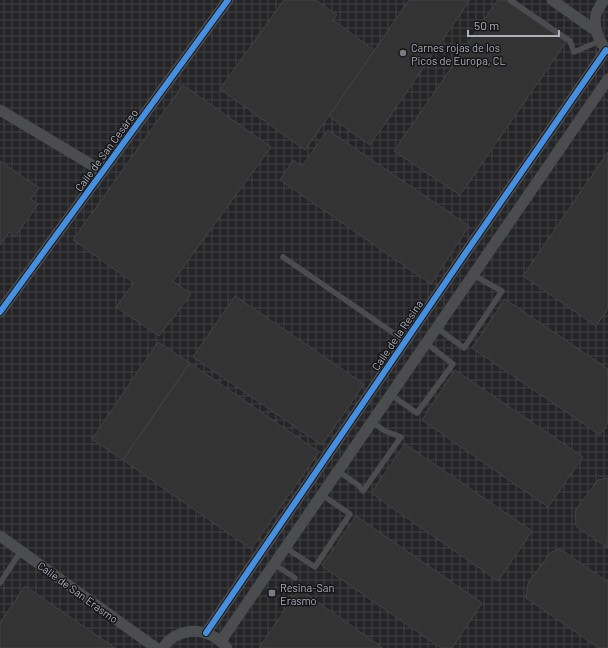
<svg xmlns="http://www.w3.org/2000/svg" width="608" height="648" viewBox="0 0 608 648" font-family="Barlow,sans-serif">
  <defs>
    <pattern id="industrial-grid" width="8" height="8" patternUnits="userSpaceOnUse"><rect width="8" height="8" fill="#252527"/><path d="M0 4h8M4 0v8" fill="none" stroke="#424244"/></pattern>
  </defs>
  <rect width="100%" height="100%" fill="#1b1b1b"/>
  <!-- industrial -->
  <rect fill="url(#industrial-grid)" x="0" y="0" width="608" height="648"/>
  <!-- building -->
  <g fill="#333" stroke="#434447">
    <polygon points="284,0 316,0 337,15 333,20 375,51 305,150 220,89"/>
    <polygon points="409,0 470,0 370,145 329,116"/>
    <polygon points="498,0 505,0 566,42 460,195 394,151"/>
    <polygon points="183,85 271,147 173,281 191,294 159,336 116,307 134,283 73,240"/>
    <polygon points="328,130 469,226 431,284 280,180 293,160 302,166"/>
    <polygon points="608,152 608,309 596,326 523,276"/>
    <polygon points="0,161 39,188 31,199 38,204 15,237 9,232 0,245"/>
    <polygon points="235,296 364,384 322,445 193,357"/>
    <polygon points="505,299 608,369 608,423 600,435 472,348"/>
    <polygon points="158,342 190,363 123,460 92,439"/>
    <polygon points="190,363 319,452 251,549 123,460"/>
    <polygon points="455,370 583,457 548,507 422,420"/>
    <polygon points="405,444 532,531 498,581 371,493"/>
    <polygon points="608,478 608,548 576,526 575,511 598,480"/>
    <polygon points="356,516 482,603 452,648 441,648 322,566"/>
    <polygon points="560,549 608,582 608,648 599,648 526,598 528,583 551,552"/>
    <polygon points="25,586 115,648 0,648 0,623"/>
    <polygon points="299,589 383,648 259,648"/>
  </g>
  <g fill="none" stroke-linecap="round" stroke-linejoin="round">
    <!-- service -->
    <g stroke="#4b4c4e" stroke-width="5.5">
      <polyline points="510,0 570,41 574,52 600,41"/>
      <polyline points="283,257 405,341"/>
      <polyline points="437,328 464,348 502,291 473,275"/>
      <polyline points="391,395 417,413 453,364 426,343"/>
      <polyline points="338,471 358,485 363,491 401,437 385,431 372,422"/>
      <polyline points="286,548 315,567 350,514 322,495"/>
      <polyline points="274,564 295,578"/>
      <polyline points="0,583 21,551"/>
    </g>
    <!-- minor -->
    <g stroke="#4b4c4e" stroke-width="11">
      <polyline points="552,0 596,31"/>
      <path d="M604,0C602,4 597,10 596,14C593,27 599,43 608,51"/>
      <polyline points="0,110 102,171"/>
      <polyline points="0,312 228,0"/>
      <polyline points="0,536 156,648"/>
      <polyline points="206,633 467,251 606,50"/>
      <polyline points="221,641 608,79"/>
      <path d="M163,648C165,645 168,641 171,639C190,625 213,631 227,648"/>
    </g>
    <!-- cycleway casing -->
    <g stroke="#151517" stroke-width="8">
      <g id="cycleway">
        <polyline points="0,312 228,0"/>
        <polyline points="206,633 467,251 606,50 608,51"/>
      </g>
    </g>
    <!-- cycleway -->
    <use href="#cycleway" stroke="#468fdf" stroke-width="6"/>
  </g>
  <!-- markers -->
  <g fill="#797c84" stroke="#151517" stroke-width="1.5">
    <circle cx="403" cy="53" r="4"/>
    <rect x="268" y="589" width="8" height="8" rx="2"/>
  </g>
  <g text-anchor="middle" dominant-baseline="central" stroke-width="3" stroke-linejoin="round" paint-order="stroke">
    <!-- poi labels -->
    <g font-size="11" fill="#acb0bc" stroke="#151517" text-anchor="start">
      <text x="411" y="47">Carnes rojas de los<tspan x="411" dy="13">Picos de Europa, CL</tspan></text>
      <text x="280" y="587">Resina-San<tspan x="280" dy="13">Erasmo</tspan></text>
    </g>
    <!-- street labels -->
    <g font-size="11" fill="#acb0bc" stroke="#151517">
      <text transform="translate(106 150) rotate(-54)">Calle de San Cesáreo</text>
      <text transform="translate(397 335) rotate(-56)">Calle de la Resina</text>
      <text transform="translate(78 592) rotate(36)">Calle de San Erasmo</text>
    </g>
  </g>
  <!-- scale -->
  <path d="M468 30v6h91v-6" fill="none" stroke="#acb0bc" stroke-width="2"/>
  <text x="474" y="30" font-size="12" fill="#acb0bc" stroke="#151517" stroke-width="3" paint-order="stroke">50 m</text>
</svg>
